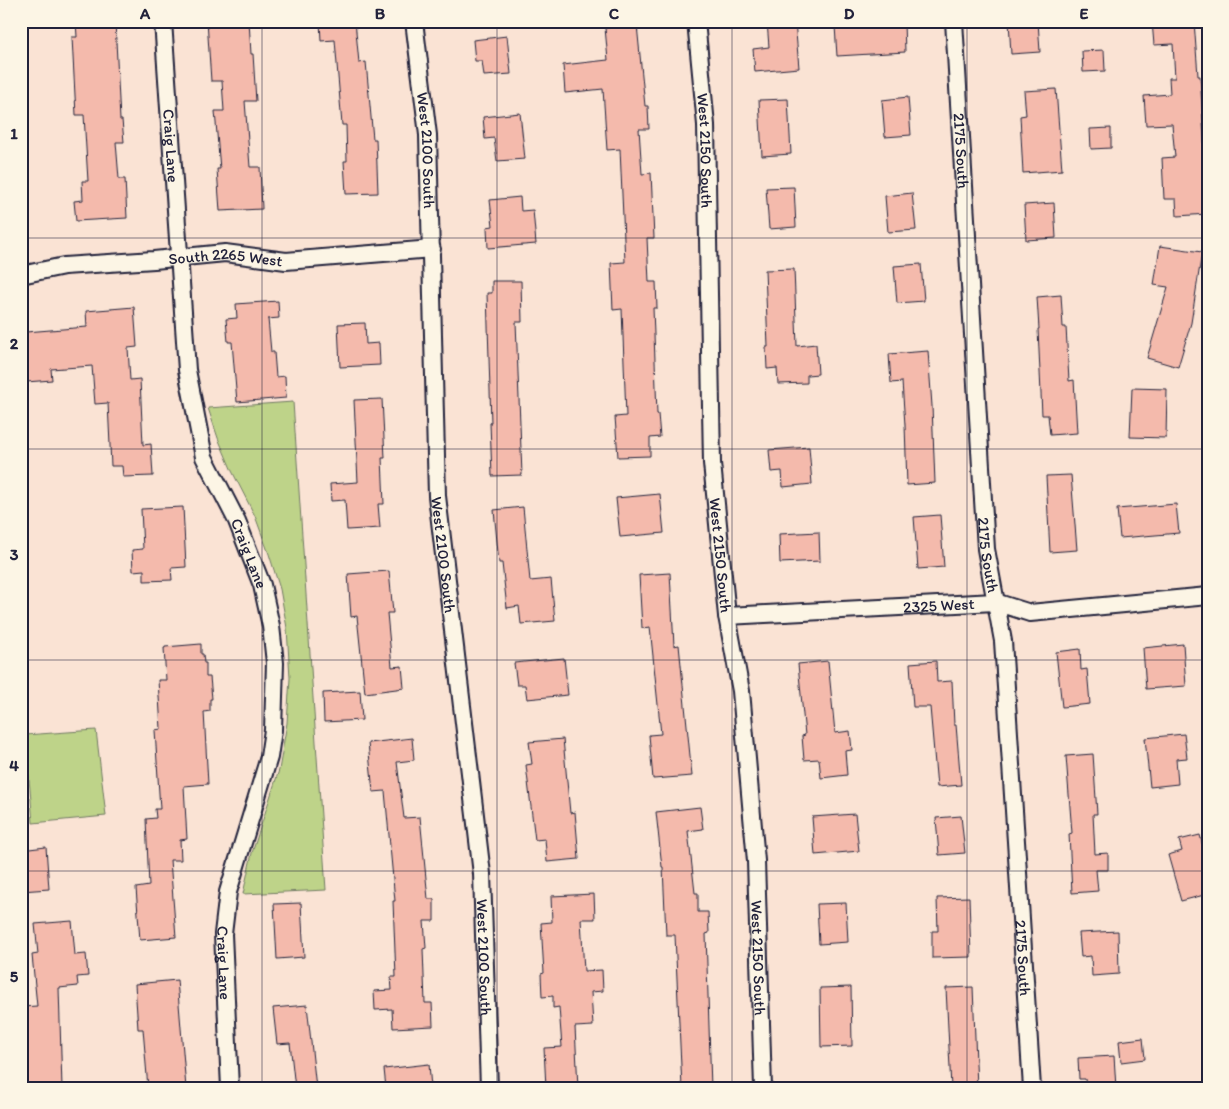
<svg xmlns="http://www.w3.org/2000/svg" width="1229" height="1109" viewBox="0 0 1229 1109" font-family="Itim,sans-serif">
  <rect width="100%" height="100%" fill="#fae3d4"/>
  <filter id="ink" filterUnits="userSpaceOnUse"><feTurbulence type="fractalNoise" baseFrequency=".02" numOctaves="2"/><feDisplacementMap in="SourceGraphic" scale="10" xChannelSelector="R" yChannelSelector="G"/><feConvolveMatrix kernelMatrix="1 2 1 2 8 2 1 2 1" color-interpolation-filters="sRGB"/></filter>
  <g filter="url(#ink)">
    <!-- green -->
    <g fill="#bed389" stroke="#707a62">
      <polygon points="293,402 326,890 243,894 252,853 279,770 287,723 290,678 287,628 280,589 269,554 255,516 232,471 218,438 208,408"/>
      <polygon points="96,730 106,816 33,823 25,735"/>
    </g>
    <!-- building -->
    <g fill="#f4baac" stroke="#22223b">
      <polygon points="76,21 115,21 120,120 122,120 124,142 116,142 119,179 125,179 127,218 76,221 74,201 83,200 82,181 88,181 84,115 76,115 72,37 77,37"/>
      <polygon points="207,21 249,21 251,54 253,54 256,101 245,101 250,167 260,167 262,209 220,211 217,169 220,169 215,111 224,111 222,81 211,81"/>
      <polygon points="320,21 355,21 359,63 366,62 373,139 376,139 378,193 346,194 344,161 347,161 346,125 342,125 335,40 321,41"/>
      <polygon points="767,21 795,21 799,68 755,72 753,49 769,47"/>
      <polygon points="1009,21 1038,21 1040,52 1011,54"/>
      <polygon points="1152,21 1194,21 1198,76 1200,76 1205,155 1208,214 1177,216 1176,199 1164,199 1162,158 1175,157 1172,124 1146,125 1144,96 1170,94 1169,78 1175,78 1173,44 1154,45"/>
      <polygon points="904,23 905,52 837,56 835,26"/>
      <polygon points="637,25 645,106 648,106 649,129 639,129 642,174 651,173 654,238 647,238 649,282 656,282 657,308 653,308 657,414 658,414 660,437 650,438 650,456 618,457 615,417 626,416 622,309 613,310 611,263 625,262 620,149 607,150 603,89 565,93 563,65 608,60 605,28"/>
      <polygon points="507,36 511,74 484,76 482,61 475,61 473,40"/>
      <polygon points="1104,50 1105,71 1083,72 1082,51"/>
      <polygon points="1056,89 1062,170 1023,173 1020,116 1026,115 1024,91"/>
      <polygon points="908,97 911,135 885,137 882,100"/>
      <polygon points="788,99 791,154 762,156 759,100"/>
      <polygon points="520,113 525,159 497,161 494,138 485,139 483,117"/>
      <polygon points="1111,128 1111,148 1091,149 1090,129"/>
      <polygon points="794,187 796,227 769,229 766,188"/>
      <polygon points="912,193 916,230 888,232 885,196"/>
      <polygon points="520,197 521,211 533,210 536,244 488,248 487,227 493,226 490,200"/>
      <polygon points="1054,203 1056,238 1026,240 1024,205"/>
      <polygon points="1160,246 1202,252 1191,323 1178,367 1147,358 1168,287 1154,285"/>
      <polygon points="921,264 924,301 897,303 894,266"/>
      <polygon points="794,269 797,346 816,344 818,374 807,375 807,383 778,384 777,368 767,369 766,347 768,347 765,270"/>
      <polygon points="492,281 521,281 522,322 516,322 522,475 492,476 490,423 491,423 487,293 492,293"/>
      <polygon points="1061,295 1063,327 1066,327 1069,381 1074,380 1077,433 1050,435 1048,415 1042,415 1038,329 1039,329 1037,297"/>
      <polygon points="278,301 279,318 268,319 271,352 274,352 276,377 285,376 286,398 237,402 232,342 228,342 226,319 237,318 236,304"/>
      <polygon points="134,307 137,347 128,348 130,380 140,379 143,445 151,444 153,476 123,477 122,466 111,466 108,403 95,404 92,366 51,369 52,380 26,382 26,371 21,371 21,336 26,336 26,332 87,327 86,311"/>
      <polygon points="365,323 366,344 379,343 380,365 340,367 338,324"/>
      <polygon points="928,351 932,406 935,483 907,485 905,425 902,382 891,383 889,354"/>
      <polygon points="1132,388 1167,389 1166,438 1130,437"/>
      <polygon points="382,399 385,458 382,458 384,504 378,504 380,528 347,530 345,500 331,501 330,484 358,482 354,400"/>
      <polygon points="809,447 812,484 783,487 782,471 771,472 769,450"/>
      <polygon points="1071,475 1077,550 1050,552 1046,476"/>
      <polygon points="660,494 664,533 620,537 616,498"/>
      <polygon points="1176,504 1179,533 1120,538 1117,509"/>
      <polygon points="183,507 186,567 171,568 172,580 144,581 144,570 133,571 132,550 143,549 141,509"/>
      <polygon points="523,507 530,581 551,579 555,621 521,624 519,606 507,608 502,563 499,563 494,510"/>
      <polygon points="940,515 944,567 918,569 914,517"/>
      <polygon points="819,532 820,561 780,563 779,534"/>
      <polygon points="389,571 393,613 387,613 392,667 402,666 404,688 365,693 357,616 351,617 348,574"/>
      <polygon points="670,573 674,646 679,645 692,776 653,779 649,735 661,734 650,627 642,628 639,575"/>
      <polygon points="201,644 201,654 203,654 204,663 206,663 206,677 210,677 212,699 210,699 210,711 204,712 208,784 184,786 187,839 180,840 181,860 170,860 176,937 140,940 136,888 149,886 146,819 156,818 155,809 160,809 155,730 161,729 158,680 166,680 164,648 165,648 165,647"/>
      <polygon points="1183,644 1186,686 1146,689 1143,648"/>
      <polygon points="1080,649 1081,670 1087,669 1090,704 1062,707 1056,652"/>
      <polygon points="564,658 568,695 527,699 525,685 517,685 514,663"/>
      <polygon points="828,661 835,733 850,731 852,750 845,751 847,775 821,778 819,759 804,760 802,736 805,735 798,664"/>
      <polygon points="936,661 937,682 952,681 954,725 956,725 961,785 937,787 930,707 913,707 910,663"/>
      <polygon points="360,691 362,720 324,722 323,693"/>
      <polygon points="1184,734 1187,758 1176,759 1178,784 1150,787 1145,738"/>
      <polygon points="412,738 414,760 397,762 404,818 420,817 428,899 434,899 434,921 424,921 426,948 423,949 425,1003 432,1003 433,1026 393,1028 392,1009 375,1010 374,991 392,990 391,977 396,977 393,901 395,901 385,791 373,792 368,743"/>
      <polygon points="563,739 570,813 575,812 579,859 547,862 545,839 535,840 526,765 532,764 529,742"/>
      <polygon points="1093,754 1097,814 1093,814 1095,854 1108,853 1108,870 1096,870 1098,891 1072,893 1069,834 1072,833 1066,756"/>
      <polygon points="700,807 703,829 688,831 695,893 698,893 698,912 708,912 709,933 706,934 711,1088 682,1088 675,935 666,935 663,867 662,867 656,812"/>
      <polygon points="855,814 859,851 815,855 812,817"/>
      <polygon points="961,816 965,853 939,855 936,818"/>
      <polygon points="1200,835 1208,866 1208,894 1181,901 1168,855 1182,851 1179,840"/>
      <polygon points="46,847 49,889 21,891 21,850"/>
      <polygon points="594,894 595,919 581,919 584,971 602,970 603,991 591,992 593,1026 575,1027 578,1088 546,1088 544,1048 562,1047 559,1007 553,1008 553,996 542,997 541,974 544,973 541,923 552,922 551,896"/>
      <polygon points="969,897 971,957 932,958 932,931 938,931 937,898"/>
      <polygon points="301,903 304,957 277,959 274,904"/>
      <polygon points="846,903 848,942 819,944 817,904"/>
      <polygon points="72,921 75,955 86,954 88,976 77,977 78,986 59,988 62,1088 21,1088 21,1035 23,1035 22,1007 37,1006 32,955 38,954 35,924"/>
      <polygon points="1118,931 1119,974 1092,976 1091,956 1081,957 1079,933"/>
      <polygon points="177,980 186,1088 148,1088 143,1029 138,1029 135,984"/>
      <polygon points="851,987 852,1046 821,1047 820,988"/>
      <polygon points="973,987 977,1088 951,1088 946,988"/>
      <polygon points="307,1005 316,1088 295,1088 290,1043 277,1044 273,1008"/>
      <polygon points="1143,1038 1145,1059 1121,1062 1119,1041"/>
      <polygon points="1114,1056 1116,1088 1086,1088 1085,1079 1079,1079 1078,1058"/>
      <polygon points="429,1064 431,1088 386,1088 384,1069"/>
    </g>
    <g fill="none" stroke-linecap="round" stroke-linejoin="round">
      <!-- minor casing -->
      <g stroke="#22223b" stroke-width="20">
        <g id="minor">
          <path id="s1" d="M163,21L187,370L204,457L237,521L262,585L271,626L275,663L273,730L269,757L228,892L223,934L230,1088"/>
          <path id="s2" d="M414,21L428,135L437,496L482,874L489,1088"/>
          <path id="s3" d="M696,21L706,125L712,463L727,616L741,691L756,861L763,1088"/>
          <path id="s4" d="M954,21L986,549L1003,641L1032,1088"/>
          <path id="s5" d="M21,275L64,266L154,260L225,253L286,261L432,249"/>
          <path id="s6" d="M727,616L995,602L1030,613L1208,596"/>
        </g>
      </g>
      <!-- minor -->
      <use href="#minor" stroke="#fcf5e5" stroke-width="16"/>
    </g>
  </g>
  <!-- grid -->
  <path fill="none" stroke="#22223b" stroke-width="1" stroke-opacity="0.55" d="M262,21V1088M497,21V1088M732,21V1088M967,21V1088M21,238H1208M21,449H1208M21,660H1208M21,871H1208"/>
  <g text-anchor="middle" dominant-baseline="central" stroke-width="4" stroke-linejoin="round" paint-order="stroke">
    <!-- street labels -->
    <g font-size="16" fill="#22223b" stroke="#fcf5e5">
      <text stroke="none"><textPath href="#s1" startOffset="125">Craig Lane</textPath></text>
      <text stroke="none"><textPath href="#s2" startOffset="130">West 2100 South</textPath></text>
      <text stroke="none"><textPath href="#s3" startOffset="130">West 2150 South</textPath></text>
      <text stroke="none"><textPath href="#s4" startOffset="130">2175 South</textPath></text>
      <text stroke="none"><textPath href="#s5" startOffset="206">South 2265 West</textPath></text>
      <text stroke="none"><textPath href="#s1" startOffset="545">Craig Lane</textPath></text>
      <text stroke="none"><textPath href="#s2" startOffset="535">West 2100 South</textPath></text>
      <text stroke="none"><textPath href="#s3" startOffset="535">West 2150 South</textPath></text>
      <text stroke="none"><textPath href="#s4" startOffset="535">2175 South</textPath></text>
      <text stroke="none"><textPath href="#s6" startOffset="212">2325 West</textPath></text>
      <text stroke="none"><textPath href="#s2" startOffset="940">West 2100 South</textPath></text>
      <text stroke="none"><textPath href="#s3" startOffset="940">West 2150 South</textPath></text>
      <text stroke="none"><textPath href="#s4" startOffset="940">2175 South</textPath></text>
      <text stroke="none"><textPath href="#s1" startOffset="965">Craig Lane</textPath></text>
    </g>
  </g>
  <!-- margin -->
  <rect width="1229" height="1109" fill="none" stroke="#fcf5e5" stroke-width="55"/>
  <rect x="28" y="28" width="1174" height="1054" fill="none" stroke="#22223b" stroke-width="2"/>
  <g font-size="16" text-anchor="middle" font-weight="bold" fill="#22223b">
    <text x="145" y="19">A</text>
    <text x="380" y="19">B</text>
    <text x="614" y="19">C</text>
    <text x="849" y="19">D</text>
    <text x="1084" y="19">E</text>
    <text x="14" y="139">1</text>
    <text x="14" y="349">2</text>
    <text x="14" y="560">3</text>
    <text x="14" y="771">4</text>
    <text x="14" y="982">5</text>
  </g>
</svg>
